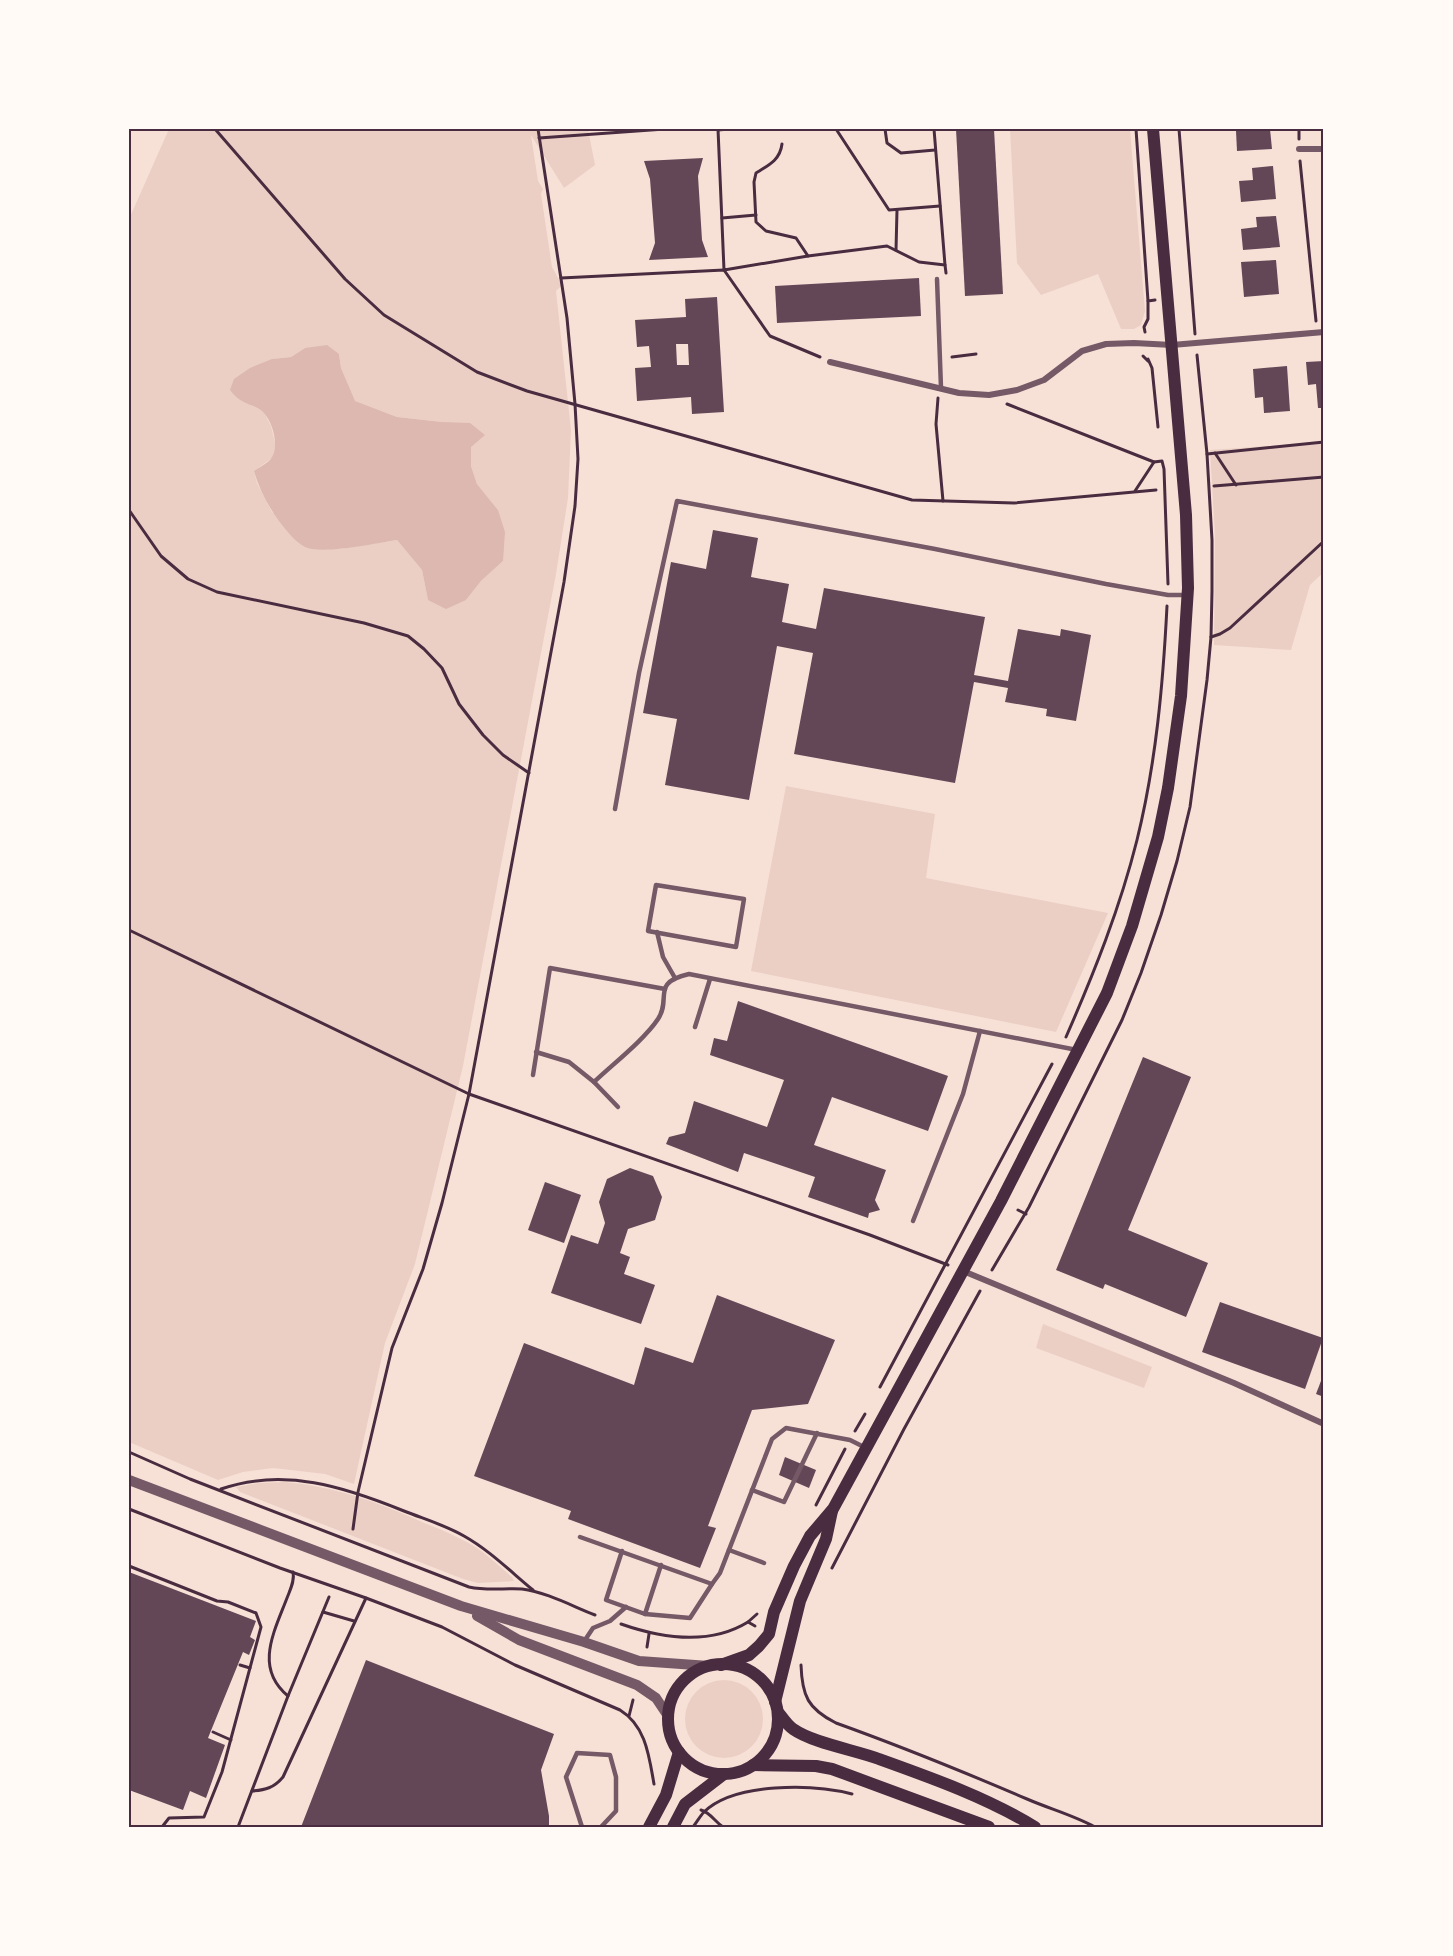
<svg xmlns="http://www.w3.org/2000/svg" width="1453" height="1956" viewBox="0 0 1453 1956" font-family="'Exo 2',sans-serif">
  <rect width="100%" height="100%" fill="#f7e1d7"/>
  <!-- green -->
  <g fill="#ebcfc5" fill-rule="evenodd">
    <path d="M169,129H588L595,165L564,188L531,135L538,181L543,189L541,194L552,267L562,285L556,291L571,430L568,498L556,574L463,1066L415,1264L385,1343L354,1484L325,1474L273,1468L243,1472L218,1480L129,1442V219ZM305,348L339,354L341,368L354,401L397,417L442,422L471,447V466L477,484L498,510L503,561L481,581L466,600H428L422,570L397,540L339,549L272,512L257,483L254,471L272,458L276,447L271,426L264,412L272,359L291,357Z"/>
    <polygon points="1010,129 1130,129 1145,311 1141,325 1134,329 1121,329 1098,274 1041,295 1017,263"/>
    <polygon points="1324,442 1324,572 1310,585 1291,650 1214,645 1215,537 1210,450"/>
    <polygon points="786,786 935,814 926,878 1108,913 1056,1032 751,971"/>
    <polygon points="1043,1324 1152,1367 1144,1388 1036,1348"/>
    <path d="M285,1482C333,1486 378,1502 422,1522C442,1530 462,1538 480,1550C491,1558 501,1568 512,1577L514,1581L478,1583L463,1579L240,1492L236,1487L259,1483Z"/>
    <circle cx="724" cy="1719" r="39"/>
  </g>
  <!-- water -->
  <path fill="#dcb8b0" d="M327,345L339,354L341,368L355,401L397,417L442,422L470,423L485,435L471,447V466L477,484L498,510L505,532L503,561L481,581L466,600L446,609L428,600L422,570L397,540C377,543 322,555 305,547C294,541 287,531 279,521C268,506 259,489 254,471C259,467 269,463 272,457C279,446 273,423 264,413C256,403 242,407 230,390L234,379L250,368L272,359L291,357L305,348Z"/>
  <!-- building -->
  <g fill="#644757" fill-rule="evenodd">
    <polygon points="956,129 994,129 1003,294 965,296"/>
    <polygon points="1250,129 1270,129 1272,149 1237,151 1236,131"/>
    <polygon points="703,158 698,176 702,240 708,257 649,260 655,243 650,179 644,161"/>
    <polygon points="1273,166 1276,199 1241,202 1239,181 1253,180 1252,168"/>
    <rect x="1321" y="186" width="3" height="24"/>
    <polygon points="1276,216 1280,247 1243,250 1241,229 1257,227 1256,217"/>
    <polygon points="1276,260 1279,294 1244,297 1241,262"/>
    <polygon points="919,278 921,316 777,323 775,286"/>
    <path d="M717,297L724,412L692,414L691,397L637,401L635,368L651,367L649,346L637,347L635,320L686,317L685,299ZM676,344H688L689,365H677Z"/>
    <polygon points="1324,361 1324,408 1318,408 1316,384 1308,385 1306,362"/>
    <polygon points="1287,366 1290,411 1264,413 1263,397 1255,398 1253,369"/>
    <polygon points="713,530 758,538 751,577 789,584 782,622 816,629 824,588 985,617 974,675 1008,681 1018,629 1060,636 1061,629 1091,635 1076,721 1046,716 1047,709 1005,702 1008,688 974,682 955,783 794,754 813,653 777,646 749,800 665,785 677,719 643,713 671,562 706,569"/>
    <polygon points="738,1001 948,1076 928,1131 832,1097 814,1145 886,1170 875,1200 880,1210 869,1213 868,1218 808,1197 815,1177 744,1153 738,1172 666,1144 669,1137 685,1133 694,1101 767,1127 784,1080 710,1055 714,1038 727,1041"/>
    <polygon points="1143,1057 1191,1077 1128,1230 1208,1263 1186,1317 1105,1284 1103,1289 1056,1270"/>
    <polygon points="630,1168 653,1176 662,1197 655,1220 628,1229 620,1253 630,1257 624,1274 655,1285 641,1324 551,1293 571,1235 598,1244 605,1223 599,1202 607,1179"/>
    <polygon points="545,1182 581,1195 564,1243 528,1230"/>
    <polygon points="717,1295 835,1340 808,1404 752,1410 708,1526 716,1528 700,1568 568,1519 571,1511 474,1476 524,1343 634,1385 645,1347 693,1363"/>
    <polygon points="1220,1302 1323,1338 1305,1389 1202,1352"/>
    <polygon points="1324,1373 1324,1397 1316,1394"/>
    <polygon points="785,1457 816,1470 809,1488 779,1475"/>
    <polygon points="129,1572 256,1621 250,1637 255,1640 249,1655 243,1652 208,1738 225,1745 206,1798 190,1791 183,1810 129,1790"/>
    <polygon points="366,1660 554,1734 541,1770 549,1816 549,1827 301,1827"/>
  </g>
  <g fill="none" stroke-linecap="round" stroke-linejoin="round">
    <!-- path -->
    <g stroke="#4a2c40" stroke-width="3">
      <polyline points="215,129 345,279 384,315 477,372 527,391 912,500 1014,503 1156,490"/>
      <polyline points="718,129 724,270 808,256 887,246 919,262 945,265 946,273"/>
      <polyline points="836,129 889,210 940,206"/>
      <polyline points="885,129 887,143 901,153 935,150"/>
      <polyline points="934,129 945,265"/>
      <polyline points="1136,129 1148,301"/>
      <polyline points="1179,129 1195,334"/>
      <polyline points="1299,129 1299,139"/>
      <polyline points="718,130 729,129"/>
      <polyline points="539,138 665,129"/>
      <path d="M782,144C780,160 769,165 756,173L754,182L756,222L766,231L796,238L808,256"/>
      <polyline points="1300,161 1316,321"/>
      <polyline points="722,218 756,215"/>
      <polyline points="896,250 897,210"/>
      <polyline points="561,278 724,270 770,336 820,357"/>
      <polyline points="1145,332 1144,327 1148,319 1148,301 1155,300"/>
      <polyline points="1143,356 1148,361"/>
      <polyline points="952,357 976,354"/>
      <polyline points="1148,359 1152,368 1158,427"/>
      <polyline points="938,398 936,424 943,501"/>
      <polyline points="1007,404 1154,462 1162,461 1164,469 1168,584"/>
      <polyline points="1215,453 1236,485"/>
      <polyline points="1207,454 1324,442"/>
      <polyline points="1214,486 1324,477"/>
      <polyline points="1135,491 1154,462"/>
      <polyline points="129,510 161,556 188,579 217,592 364,623 408,636 424,649 442,668 459,704 483,735 503,755 529,773"/>
      <polyline points="1211,637 1220,634 1230,628 1324,541"/>
      <polyline points="129,930 469,1094 870,1235 948,1265"/>
      <path d="M1066,1037C1094,973 1120,908 1137,840C1156,763 1163,685 1167,606"/>
      <polyline points="1018,1210 1026,1214"/>
      <polyline points="992,1270 1029,1207 1122,1020 1141,973 1161,915 1177,861 1190,807 1207,680 1211,637 1212,591 1212,540 1207,454 1197,355"/>
      <polyline points="880,1387 1052,1064"/>
      <polyline points="855,1431 865,1414"/>
      <path d="M129,1452L190,1479L469,1587C487,1591 504,1588 522,1589C546,1592 572,1606 595,1615"/>
      <path d="M221,1489C284,1467 345,1487 404,1511C424,1519 445,1525 464,1536C489,1550 510,1571 533,1590"/>
      <polyline points="816,1505 845,1449"/>
      <path d="M129,1509L280,1568L366,1598L442,1627L515,1665L620,1710C646,1726 649,1756 654,1784"/>
      <polyline points="353,1529 358,1492 392,1348 423,1269 442,1203 469,1094 564,582 575,506 578,459 575,404 567,318 538,129"/>
      <polyline points="129,1566 217,1601 228,1602 256,1613 261,1627 222,1772 204,1817 169,1818 162,1827"/>
      <polyline points="832,1568 904,1429 980,1291"/>
      <polyline points="323,1612 354,1621"/>
      <polyline points="748,1622 757,1614"/>
      <path d="M621,1624C661,1638 709,1646 748,1622L755,1626"/>
      <polyline points="647,1647 649,1634"/>
      <polyline points="240,1665 250,1668"/>
      <path d="M801,1665C802,1696 808,1709 836,1723C900,1746 964,1772 1027,1799C1050,1809 1073,1815 1095,1827"/>
      <path d="M288,1696C254,1668 274,1632 287,1598C290,1590 295,1581 293,1572"/>
      <polyline points="629,1716 633,1700"/>
      <polyline points="213,1732 231,1740"/>
      <path d="M252,1791C265,1790 274,1788 283,1777L366,1598"/>
      <path d="M701,1810C711,1813 714,1821 723,1827"/>
      <polyline points="238,1827 288,1696 329,1597"/>
      <path d="M693,1827C697,1822 700,1816 704,1812C735,1782 813,1784 852,1794"/>
    </g>
    <!-- service -->
    <g stroke="#755966" stroke-width="4.5">
      <polyline points="937,279 941,388"/>
      <polyline points="615,809 639,673 677,501 935,549 1106,584 1168,595 1185,595"/>
      <polygon points="656,885 744,899 736,947 648,931"/>
      <polyline points="657,932 663,957 675,978"/>
      <polyline points="695,1027 710,979"/>
      <polyline points="536,1052 569,1062 594,1082 618,1107"/>
      <polyline points="533,1075 550,968 665,989"/>
      <path d="M594,1082C613,1064 644,1040 658,1019C672,998 650,983 689,974L1077,1050"/>
      <polyline points="913,1221 963,1094 980,1031"/>
      <polyline points="752,1490 784,1502 817,1433"/>
      <polyline points="580,1537 712,1584 720,1573 772,1439 786,1428 850,1440 866,1448"/>
      <polyline points="729,1550 764,1563"/>
      <polyline points="622,1551 606,1600 645,1614 661,1565"/>
      <polyline points="645,1614 690,1618 712,1584"/>
      <polyline points="585,1640 593,1628 610,1621 626,1607"/>
      <polyline points="582,1827 566,1777 577,1753 610,1755 616,1777 616,1811 601,1827"/>
    </g>
    <!-- minor -->
    <g stroke="#755966" stroke-width="6">
      <polyline points="1299,149 1324,149"/>
      <polyline points="830,362 959,393 989,395 1017,390 1044,380 1082,351 1106,344 1134,343 1172,345 1324,332"/>
      <polyline points="963,1271 1234,1383 1324,1424"/>
    </g>
    <!-- tertiary -->
    <g stroke="#755966" stroke-width="10">
      <polyline points="129,1480 461,1606 584,1642 639,1661 709,1666"/>
      <polyline points="477,1616 519,1640 637,1685 656,1698 668,1716"/>
    </g>
    <!-- secondary -->
    <g stroke="#4a2c40" stroke-width="12">
      <circle cx="723" cy="1719" r="55"/>
      <polyline points="721,1665 749,1655 759,1646 769,1634 774,1612 794,1566 810,1536 833,1509 1001,1201 1107,993 1132,926 1158,837 1168,788 1181,696 1188,588 1186,515 1153,129"/>
      <polyline points="775,1702 800,1601 826,1539 832,1511"/>
      <path d="M778,1712C782,1717 787,1725 793,1729C813,1743 855,1750 879,1759C932,1778 988,1798 1035,1827"/>
      <polyline points="753,1765 816,1766 832,1769 989,1827"/>
      <polyline points="649,1827 666,1795 679,1752"/>
      <polyline points="673,1827 685,1804 724,1774"/>
    </g>
  </g>
  <!-- border -->
  <rect width="1453" height="1956" fill="none" stroke="#fffaf5" stroke-width="261"/>
  <rect x="130" y="130" width="1192" height="1696" fill="none" stroke="#4a2c40" stroke-width="2"/>
</svg>
